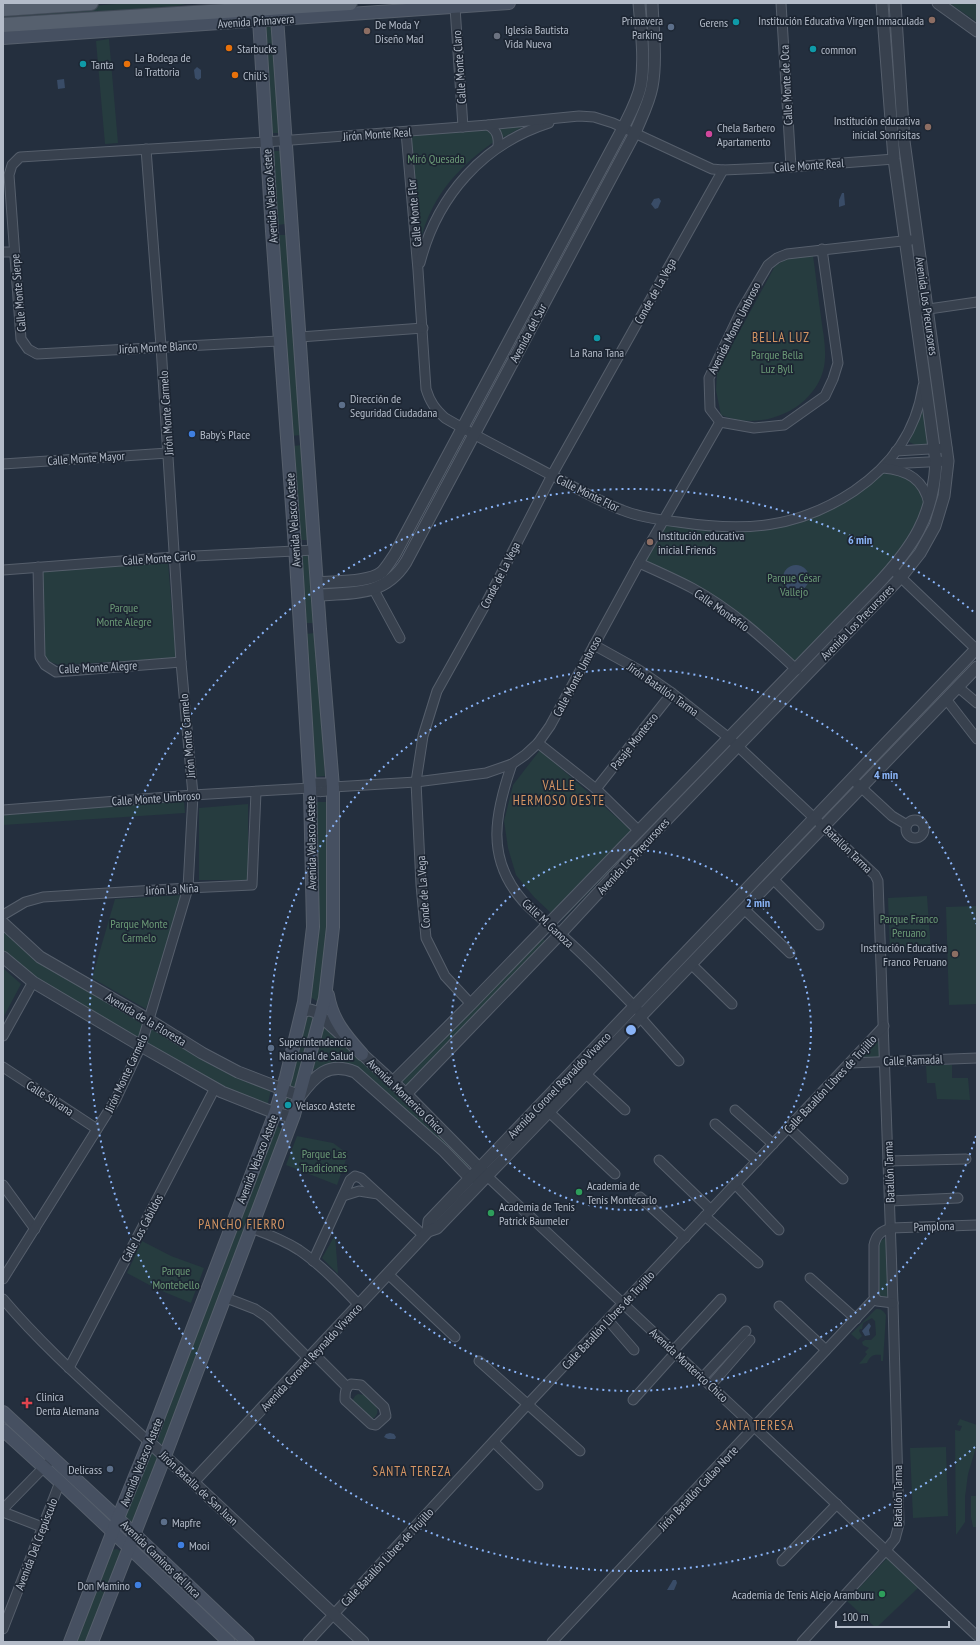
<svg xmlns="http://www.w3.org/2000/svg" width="980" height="1645" viewBox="0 0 980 1645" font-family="'PT Sans Narrow',sans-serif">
  <rect width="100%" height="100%" fill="#242f3e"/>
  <!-- green -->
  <g fill="#263c3f">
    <polygon points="128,3 190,3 164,9 3,20 3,13"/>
    <polygon points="949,3 977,3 977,22"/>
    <polygon points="264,24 271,24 279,133 271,133"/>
    <polygon points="109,39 118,143 105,144 96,41"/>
    <polygon points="526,125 502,138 498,128"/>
    <path d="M489,129L491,130L495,141C469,159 445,182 431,211C425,223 422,236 417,249L409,135Z"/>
    <polygon points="274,151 282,151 286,224 277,225"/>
    <polygon points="275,235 286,235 302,435 290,436"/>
    <path d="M813,256C816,276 818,296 821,317C823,334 828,353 823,371C818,390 801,407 783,414C763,423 741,423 721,415L716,390L717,373L775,266L788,258Z"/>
    <polygon points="927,401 930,445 918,446 909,442"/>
    <polygon points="303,445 308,540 297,540 292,446"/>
    <polygon points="885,472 905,477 917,486 924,499 924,511 903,549 797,665 739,616 645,560 665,525 708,531 736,532 765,529 795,523"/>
    <polygon points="311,551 315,623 303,623 300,552"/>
    <polygon points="168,563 176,658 59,665 48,661 44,654 42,571"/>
    <polygon points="315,633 325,776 315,777 305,634"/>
    <polygon points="540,750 632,831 551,913 534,897 516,875 508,848 504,821 513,785"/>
    <polygon points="184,801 185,813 3,825 3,813"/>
    <polygon points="317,802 328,802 329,925 321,1003 315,1000 309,996 317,923"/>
    <polygon points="248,804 248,880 199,880 199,808"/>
    <polygon points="640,836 641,838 562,920 560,917"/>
    <polygon points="183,895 146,1009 92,978 115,899"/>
    <polygon points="927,896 931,952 890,953 888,898"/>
    <polygon points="977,906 977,1004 949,1005 946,907"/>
    <polygon points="3,932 39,961 144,1023 138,1038 35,977 3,953"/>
    <polygon points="542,938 547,942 406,1085 401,1080"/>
    <polygon points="3,968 21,984 3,1018"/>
    <polygon points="305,1015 314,1016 296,1090 288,1087"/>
    <polygon points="324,1026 471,1162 471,1166 465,1167 368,1078 324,1067 312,1070"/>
    <path d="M152,1028C191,1053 226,1078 271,1090L267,1107L218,1085L147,1044Z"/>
    <polygon points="880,1035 880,1058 859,1058"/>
    <polygon points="926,1065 952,1065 952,1078 968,1078 970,1100 937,1099 935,1083 927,1083"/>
    <polygon points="288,1097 293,1099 290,1112 283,1111 281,1105 286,1098"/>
    <polygon points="274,1124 284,1130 166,1444 160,1444 158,1439"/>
    <polygon points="297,1136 333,1143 348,1154 337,1185 286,1165"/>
    <polygon points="335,1235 338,1274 322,1258"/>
    <polygon points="885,1238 888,1241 890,1295 885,1298 880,1296 877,1292 878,1243"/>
    <polygon points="142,1241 171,1256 204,1268 191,1303 157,1289 127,1273"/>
    <path d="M876,1309C881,1309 883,1310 886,1315L883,1361H881V1355C873,1354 870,1356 867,1363L859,1364L867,1354L865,1352L869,1348L863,1345L862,1342L865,1340H871L876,1335L875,1321L872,1318L863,1323L862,1329H860L859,1331L862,1336L858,1340L851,1334Z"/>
    <path d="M358,1394L366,1395C373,1402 385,1412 371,1420L352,1401L355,1396Z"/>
    <polygon points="960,1419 977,1425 977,1444 968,1474 965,1497 965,1522 956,1535 955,1430 960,1431 962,1426 957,1425"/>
    <polygon points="946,1447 948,1516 913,1518 910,1448"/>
    <polygon points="151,1452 159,1460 133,1524 124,1517"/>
    <polygon points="971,1496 977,1496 977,1527 973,1527 971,1517"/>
    <polygon points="117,1549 122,1552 88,1642 77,1642 112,1550"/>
    <polygon points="888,1557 918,1588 876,1628 847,1601"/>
  </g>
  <!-- water -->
  <g fill="#394c67">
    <polygon points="197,67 201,70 201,78 198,80 195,78 194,70"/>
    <polygon points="64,79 65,88 58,89 57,80"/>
    <polygon points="842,193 844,193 845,205 839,207 839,200"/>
    <polygon points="659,198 661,201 658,208 655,209 651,204 654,199"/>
    <circle cx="796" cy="578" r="13"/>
    <polygon points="869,1323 871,1326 869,1330 870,1335 865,1336 862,1331"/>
    <polygon points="390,1433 394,1434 396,1437 395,1439 388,1439 384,1437 386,1434"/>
    <polygon points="673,1580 676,1580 677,1583 674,1590 667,1590"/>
  </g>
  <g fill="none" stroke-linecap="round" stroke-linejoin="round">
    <!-- minor casing -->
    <g stroke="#565f6c" stroke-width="11">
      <g id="minor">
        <polyline points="781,3 791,167"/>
        <polyline points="455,7 463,127"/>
        <path d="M488,125C497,130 499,137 498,147"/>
        <path d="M406,132L418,270L426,389C430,402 435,409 445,418C479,438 514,455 549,474C573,486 596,500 622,510C639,517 659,520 678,522C744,532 797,529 854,491C892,465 916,432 923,386"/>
        <polyline points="822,249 838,363 833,379 825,396 784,425 754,428 720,422 710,409 709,378 741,311 768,265 777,258 787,254 911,240"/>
        <polyline points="3,252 14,252"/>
        <path d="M420,263C437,196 483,144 549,123"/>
        <polyline points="915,311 977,302"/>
        <polyline points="300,337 423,328"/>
        <polyline points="279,341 37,354 28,349 21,339 9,175 12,165 20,157 266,142 488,125 579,116 594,117 613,123 712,169 723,170 791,167 894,159"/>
        <polyline points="896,451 947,448"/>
        <polyline points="3,464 168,453"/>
        <polyline points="888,464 948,461"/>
        <path d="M883,468C907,470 924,479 929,504"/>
        <path d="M639,563C657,571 675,579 692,588C731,609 765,640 797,670"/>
        <polyline points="38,567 40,657 45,665 56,672 181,662"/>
        <polyline points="892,569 976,649"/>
        <polyline points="3,570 174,557 315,550"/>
        <polyline points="374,590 400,638"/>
        <polyline points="594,645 639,670 672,693 729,738 875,875 878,881 893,1303 899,1524 895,1539 886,1550 802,1642"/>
        <polyline points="958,687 977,703"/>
        <polyline points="946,699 977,739"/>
        <polyline points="538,743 596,789 639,831"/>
        <path d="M512,764C495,813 485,858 523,901C534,913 547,923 559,933C587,957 612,984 638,1010"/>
        <polyline points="852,779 892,816 907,825"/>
        <polyline points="310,788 316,783 327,783 333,787"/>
        <polyline points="596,789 672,693"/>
        <path d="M3,810L193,795L310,788C317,793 326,793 333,787L416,782L486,773L512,764L525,755L538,743L550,726L639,563L720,422"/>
        <circle cx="915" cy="829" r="9"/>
        <polyline points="773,879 819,925"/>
        <polyline points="744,909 790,953"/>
        <polyline points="3,915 25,902 43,897 188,888 252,885 256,792"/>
        <polyline points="691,964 732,1004"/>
        <polyline points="471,1004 445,976 426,938 421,885 416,782 423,736 437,691 484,607 552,475 723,170"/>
        <polyline points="640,1017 679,1061"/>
        <polyline points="3,1036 33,982"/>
        <polyline points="850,1063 977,1058"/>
        <polyline points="3,1067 97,1129"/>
        <polyline points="586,1074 625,1110"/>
        <polyline points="735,1110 773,1144"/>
        <polyline points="549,1112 615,1174"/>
        <polyline points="715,1124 757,1161"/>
        <polyline points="789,1128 843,1179"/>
        <polyline points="659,1160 711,1210"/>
        <polyline points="888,1161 966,1159"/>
        <polyline points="487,1176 977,1636"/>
        <polyline points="735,1184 779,1230"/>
        <polyline points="3,1185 35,1229"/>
        <polyline points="343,1196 359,1191 378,1194"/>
        <polyline points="640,1197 685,1238"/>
        <polyline points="890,1201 958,1198"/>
        <polyline points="705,1216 758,1263"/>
        <path d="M251,1228C268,1234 285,1241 299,1250C321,1265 341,1286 359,1305"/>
        <polyline points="313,1261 350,1180 355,1176 361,1178 423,1235"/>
        <polyline points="388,1274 455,1337"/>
        <polyline points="810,1278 856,1319"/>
        <polyline points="3,1279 116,1099 141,1046 188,888 193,795 181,662 161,346 146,149"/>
        <polyline points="224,1297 255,1309 267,1317 309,1359"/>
        <path d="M3,1299C47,1351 100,1396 149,1442"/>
        <path d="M893,1303L877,1301L874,1295V1245C876,1235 881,1231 891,1228L977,1225"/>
        <polyline points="779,1306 826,1350"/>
        <polyline points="608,1320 634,1350"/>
        <polyline points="674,1350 721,1299"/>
        <polyline points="314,1354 347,1387"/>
        <polyline points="479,1361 580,1451"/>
        <polyline points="69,1368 215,1088"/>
        <polyline points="703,1377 746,1331"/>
        <path d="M351,1384L361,1385L384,1407L386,1416L376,1425L371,1424L345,1400C345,1393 345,1388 351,1384Z"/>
        <polyline points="711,1385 750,1340"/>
        <polyline points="633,1400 676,1352"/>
        <polyline points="494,1442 538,1485"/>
        <polyline points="3,1509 48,1463"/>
        <polyline points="3,1512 42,1527"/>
        <polyline points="782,1561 837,1504"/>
        <polyline points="3,1629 60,1482"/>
        <polyline points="308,1642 528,1404 884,1026"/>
        <polyline points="552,1642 875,1298"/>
      </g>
    </g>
    <!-- tertiary casing -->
    <g stroke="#565f6c" stroke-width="13">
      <g id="tertiary">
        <polyline points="938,3 977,31"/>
        <path d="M317,583C334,581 369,583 382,572C387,567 391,560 395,554L623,128C630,114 638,100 641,84C645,58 641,30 639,3"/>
        <path d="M317,595C353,593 385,596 406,562L635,133C641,118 649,103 652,87C657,60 653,30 652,3"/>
        <path d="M3,923L40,957L149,1020L202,1053L238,1072L300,1096C315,1076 328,1061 355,1072L444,1151L470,1178L478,1177"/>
        <polyline points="3,957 33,982 141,1046 222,1092 275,1113 288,1116 294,1115"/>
        <polyline points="302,1011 310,1010 316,1012 406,1094 484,1173"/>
        <path d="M393,1082L471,1004L876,586C913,547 933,517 936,462L894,159L882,3"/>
        <polyline points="406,1094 560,934 647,840 901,577 920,553 935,526 944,496 948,461 904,141 895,3"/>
        <polyline points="428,1231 429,1221 977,648"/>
        <polyline points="149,1442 193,1482 363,1642"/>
        <polyline points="193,1482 428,1231 437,1228 977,667"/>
      </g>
    </g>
    <!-- secondary casing -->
    <g stroke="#565f6c" stroke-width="14">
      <g id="secondary">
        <polyline points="3,38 509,3"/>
        <path d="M328,995C332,1020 346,1036 362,1054"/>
        <polyline points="3,1412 110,1511 248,1642"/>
        <polyline points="3,1430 60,1482 229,1642"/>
        <polyline points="70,1642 118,1518 149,1442 275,1113 286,1077 304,1002 313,927 310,788 296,561 272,231 258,3"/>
        <polyline points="92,1642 165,1456 294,1115 325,998 333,927 333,787 320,629 276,3"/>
      </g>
    </g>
    <!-- primary casing -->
    <g stroke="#414a57" stroke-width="16">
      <g id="primary">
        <polyline points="3,9 91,3"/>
        <polyline points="3,25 350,3"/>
      </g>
    </g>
    <!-- minor -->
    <use href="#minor" stroke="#38414e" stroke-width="9"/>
    <!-- tertiary -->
    <use href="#tertiary" stroke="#38414e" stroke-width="11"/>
    <!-- secondary -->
    <use href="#secondary" stroke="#465061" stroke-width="12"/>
    <!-- primary -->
    <use href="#primary" stroke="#56606e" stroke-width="14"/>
  </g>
  <!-- distance rings -->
  <g fill="none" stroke="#8ab4f8" stroke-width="2" stroke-dasharray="2 4">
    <circle cx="631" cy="1030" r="180"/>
    <path d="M976 1136A361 361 0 1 1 976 924"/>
    <path d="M975 1447A541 541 0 1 1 975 613"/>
  </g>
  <!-- markers -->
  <g fill="#8d6e63" stroke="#1d2633" stroke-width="1.5">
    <circle cx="932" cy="20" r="4"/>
    <circle cx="367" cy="31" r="4"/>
    <circle cx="928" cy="127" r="4"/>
    <circle cx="650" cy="542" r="4"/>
    <circle cx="955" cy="954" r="4"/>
  </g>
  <g fill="#0f9aa8" stroke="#1d2633" stroke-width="1.5">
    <circle cx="736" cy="22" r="4"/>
    <circle cx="813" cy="49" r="4"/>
    <circle cx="83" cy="64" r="4"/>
    <circle cx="597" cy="338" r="4"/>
    <circle cx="288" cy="1105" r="4"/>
  </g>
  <g fill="#5c6f8a" stroke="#1d2633" stroke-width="1.5">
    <circle cx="671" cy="27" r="4"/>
    <circle cx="342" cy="405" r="4"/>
    <circle cx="271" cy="1048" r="4"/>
    <circle cx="110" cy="1469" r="4"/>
    <circle cx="164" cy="1522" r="4"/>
  </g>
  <circle fill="#6b7280" stroke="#1d2633" stroke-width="1.5" cx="497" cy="36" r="4"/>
  <g fill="#e8710a" stroke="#1d2633" stroke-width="1.5">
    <circle cx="229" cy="48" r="4"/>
    <circle cx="127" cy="64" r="4"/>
    <circle cx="235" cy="75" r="4"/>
  </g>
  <circle fill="#d1479c" stroke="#1d2633" stroke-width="1.5" cx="709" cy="134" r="4"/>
  <g fill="#3f7fe0" stroke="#1d2633" stroke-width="1.5">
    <circle cx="192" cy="434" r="4"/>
    <circle cx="181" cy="1545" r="4"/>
    <circle cx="138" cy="1585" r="4"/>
  </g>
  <g fill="#2e9e5b" stroke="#1d2633" stroke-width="1.5">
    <circle cx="579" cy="1192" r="4"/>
    <circle cx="491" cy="1213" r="4"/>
    <circle cx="882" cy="1594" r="4"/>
  </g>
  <path fill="#e0444e" stroke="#1d2633" stroke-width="1.5" d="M25 1397h4v4h4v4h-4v4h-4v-4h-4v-4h4z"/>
  <g text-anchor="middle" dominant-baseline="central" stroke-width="3.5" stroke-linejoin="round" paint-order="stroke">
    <!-- poi labels -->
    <g font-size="12" fill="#b4bcc9" stroke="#1d2633" text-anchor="start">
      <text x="663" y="20" text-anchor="end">Primavera<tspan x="663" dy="14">Parking</tspan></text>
      <text x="924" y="20" text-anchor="end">Institución Educativa Virgen Inmaculada</text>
      <text x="728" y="22" text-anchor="end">Gerens</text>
      <text x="375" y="24">De Moda Y<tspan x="375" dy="14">Diseño Mad</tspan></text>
      <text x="505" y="29">Iglesia Bautista<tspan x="505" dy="14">Vida Nueva</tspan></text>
      <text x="237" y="48">Starbucks</text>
      <text x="821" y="49">common</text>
      <text x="135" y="57">La Bodega de<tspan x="135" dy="14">la Trattoria</tspan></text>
      <text x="91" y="64">Tanta</text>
      <text x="243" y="75">Chili's</text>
      <text x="920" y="120" text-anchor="end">Institución educativa<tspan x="920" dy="14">inicial Sonrisitas</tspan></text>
      <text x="717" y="127">Chela Barbero<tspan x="717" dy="14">Apartamento</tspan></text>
      <text x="597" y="352" text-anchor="middle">La Rana Tana</text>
      <text x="350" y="398">Dirección de<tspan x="350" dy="14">Seguridad Ciudadana</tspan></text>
      <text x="200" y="434">Baby's Place</text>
      <text x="658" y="535">Institución educativa<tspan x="658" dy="14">inicial Friends</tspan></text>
      <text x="947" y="947" text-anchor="end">Institución Educativa<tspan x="947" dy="14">Franco Peruano</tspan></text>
      <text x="279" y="1041">Superintendencia<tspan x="279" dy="14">Nacional de Salud</tspan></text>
      <text x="296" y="1105">Velasco Astete</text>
      <text x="587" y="1185">Academia de<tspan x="587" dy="14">Tenis Montecarlo</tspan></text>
      <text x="499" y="1206">Academia de Tenis<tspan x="499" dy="14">Patrick Baumeler</tspan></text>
      <text x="36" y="1396">Clinica<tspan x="36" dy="14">Denta Alemana</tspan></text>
      <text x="102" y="1469" text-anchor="end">Delicass</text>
      <text x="172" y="1522">Mapfre</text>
      <text x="189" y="1545">Mooi</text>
      <text x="130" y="1585" text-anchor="end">Don Mamino</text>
      <text x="874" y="1594" text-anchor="end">Academia de Tenis Alejo Aramburu</text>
    </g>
    <!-- street labels -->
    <g font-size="12" fill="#b4bcc9" stroke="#1d2633">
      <text transform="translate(256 21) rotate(-4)">Avenida Primavera</text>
      <text transform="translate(459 67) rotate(-94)">Calle Monte Claro</text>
      <text transform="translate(786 85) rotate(-93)">Calle Monte de Oca</text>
      <text transform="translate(377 134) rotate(-4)">Jirón Monte Real</text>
      <text transform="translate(809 165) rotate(-4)">Calle Monte Real</text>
      <text transform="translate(270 196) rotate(-94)">Avenida Velasco Astete</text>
      <text transform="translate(414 213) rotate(-95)">Calle Monte Flor</text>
      <text transform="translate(655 291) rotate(-61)">Conde de La Vega</text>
      <text transform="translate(18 293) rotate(-95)">Calle Monte Sierpe</text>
      <text transform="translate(927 306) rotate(82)">Avenida Los Precursores</text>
      <text transform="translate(734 328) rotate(-63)">Avenida Monte Umbroso</text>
      <text transform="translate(528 333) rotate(-62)">Avenida del Sur</text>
      <text transform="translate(158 347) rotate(-3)">Jirón Monte Blanco</text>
      <text transform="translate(166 413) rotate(-94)">Jirón Monte Carmelo</text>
      <text transform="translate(86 458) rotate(-4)">Calle Monte Mayor</text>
      <text transform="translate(588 493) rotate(26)">Calle Monte Flor</text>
      <text transform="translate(293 520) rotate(-94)">Avenida Velasco Astete</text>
      <text transform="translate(159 558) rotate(-4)">Calle Monte Carlo</text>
      <text transform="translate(500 575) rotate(-63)">Conde de La Vega</text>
      <text transform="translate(722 610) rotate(35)">Calle Montefrío</text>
      <text transform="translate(857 622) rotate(-46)">Avenida Los Precursores</text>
      <text transform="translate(98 667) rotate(-3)">Calle Monte Alegre</text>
      <text transform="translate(577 676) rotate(-62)">Calle Monte Umbroso</text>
      <text transform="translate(663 689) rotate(35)">Jirón Batallón Tarma</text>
      <text transform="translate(187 736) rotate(-95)">Jirón Monte Carmelo</text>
      <text transform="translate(634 741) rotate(-52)">Pasaje Montesco</text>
      <text transform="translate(156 798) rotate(-4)">Calle Monte Umbroso</text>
      <text transform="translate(311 843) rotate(-91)">Avenida Velasco Astete</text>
      <text transform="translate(848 849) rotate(44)">Batallón Tarma</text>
      <text transform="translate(633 856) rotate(-47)">Avenida Los Precursores</text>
      <text transform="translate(172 889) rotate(-3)">Jirón La Niña</text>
      <text transform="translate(423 892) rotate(-94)">Conde de La Vega</text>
      <text transform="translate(548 923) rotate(43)">Calle M. Ganoza</text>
      <text transform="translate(146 1019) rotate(31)">Avenida de la Floresta</text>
      <text transform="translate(913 1060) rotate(-2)">Calle Ramadal</text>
      <text transform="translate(126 1073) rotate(-65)">Jirón Monte Carmelo</text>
      <text transform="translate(830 1084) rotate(-47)">Calle Batallón Libres de Trujillo</text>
      <text transform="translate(559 1085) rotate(-46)">Avenida Coronel Reynaldo Vivanco</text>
      <text transform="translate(406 1096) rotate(44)">Avenida Monterico Chico</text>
      <text transform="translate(50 1098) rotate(33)">Calle Silvana</text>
      <text transform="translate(257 1159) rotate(-69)">Avenida Velasco Astete</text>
      <text transform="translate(889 1172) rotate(-92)">Batallón Tarma</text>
      <text transform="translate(934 1226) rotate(-2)">Pamplona</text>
      <text transform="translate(142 1228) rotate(-62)">Calle Los Cabildos</text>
      <text transform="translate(608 1320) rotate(-47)">Calle Batallón Libres de Trujillo</text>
      <text transform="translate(311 1357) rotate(-47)">Avenida Coronel Reynaldo Vivanco</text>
      <text transform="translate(689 1365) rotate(43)">Avenida Monterico Chico</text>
      <text transform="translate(141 1462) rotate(-68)">Avenida Velasco Astete</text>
      <text transform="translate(199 1488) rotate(43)">Jirón Batalla de San Juan</text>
      <text transform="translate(698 1488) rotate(-47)">Jirón Batallón Callao Norte</text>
      <text transform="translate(897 1496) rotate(-90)">Batallón Tarma</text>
      <text transform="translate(36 1544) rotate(-69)">Avenida Del Crepúsculo</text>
      <text transform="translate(387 1557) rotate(-47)">Calle Batallón Libres de Trujillo</text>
      <text transform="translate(161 1559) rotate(44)">Avenida Caminos del Inca</text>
    </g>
    <!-- park labels -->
    <g font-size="12" fill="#6b9a76" stroke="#1d2633">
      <text x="436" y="158">Miró Quesada</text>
      <text x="777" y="354">Parque Bella<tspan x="777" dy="14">Luz Byll</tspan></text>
      <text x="794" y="577">Parque César<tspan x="794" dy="14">Vallejo</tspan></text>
      <text x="124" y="607">Parque<tspan x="124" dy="14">Monte Alegre</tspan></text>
      <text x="909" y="918">Parque Franco<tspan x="909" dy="14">Peruano</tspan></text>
      <text x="139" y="923">Parque Monte<tspan x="139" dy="14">Carmelo</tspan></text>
      <text x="324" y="1153">Parque Las<tspan x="324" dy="14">Tradiciones</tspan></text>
      <text x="176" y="1270">Parque<tspan x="176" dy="14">Montebello</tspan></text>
    </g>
    <!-- neighbourhood labels -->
    <g font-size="13" letter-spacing="1" fill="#d59563" stroke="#1d2633">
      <text x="781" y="337">BELLA LUZ</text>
      <text x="559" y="785">VALLE<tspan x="559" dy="15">HERMOSO OESTE</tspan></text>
      <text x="242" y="1224">PANCHO FIERRO</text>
      <text x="755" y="1425">SANTA TERESA</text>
      <text x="412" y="1471">SANTA TEREZA</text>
    </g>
  </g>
  <circle cx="631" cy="1030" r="6" fill="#8ab4f8" stroke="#1d2633" stroke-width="2"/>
  <g font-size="12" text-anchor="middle" font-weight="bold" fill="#8ab4f8" stroke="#1d2633" stroke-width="3.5" stroke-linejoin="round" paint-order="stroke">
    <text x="860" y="544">6 min</text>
    <text x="886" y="779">4 min</text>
    <text x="758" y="907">2 min</text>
  </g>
  <!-- border -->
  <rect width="980" height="1645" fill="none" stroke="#b4bcc9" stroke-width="8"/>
  <!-- scale -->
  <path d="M836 1621v6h113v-6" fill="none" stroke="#b4bcc9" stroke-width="2"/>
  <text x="842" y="1621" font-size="12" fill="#b4bcc9" stroke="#1d2633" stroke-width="3" paint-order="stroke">100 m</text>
</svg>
